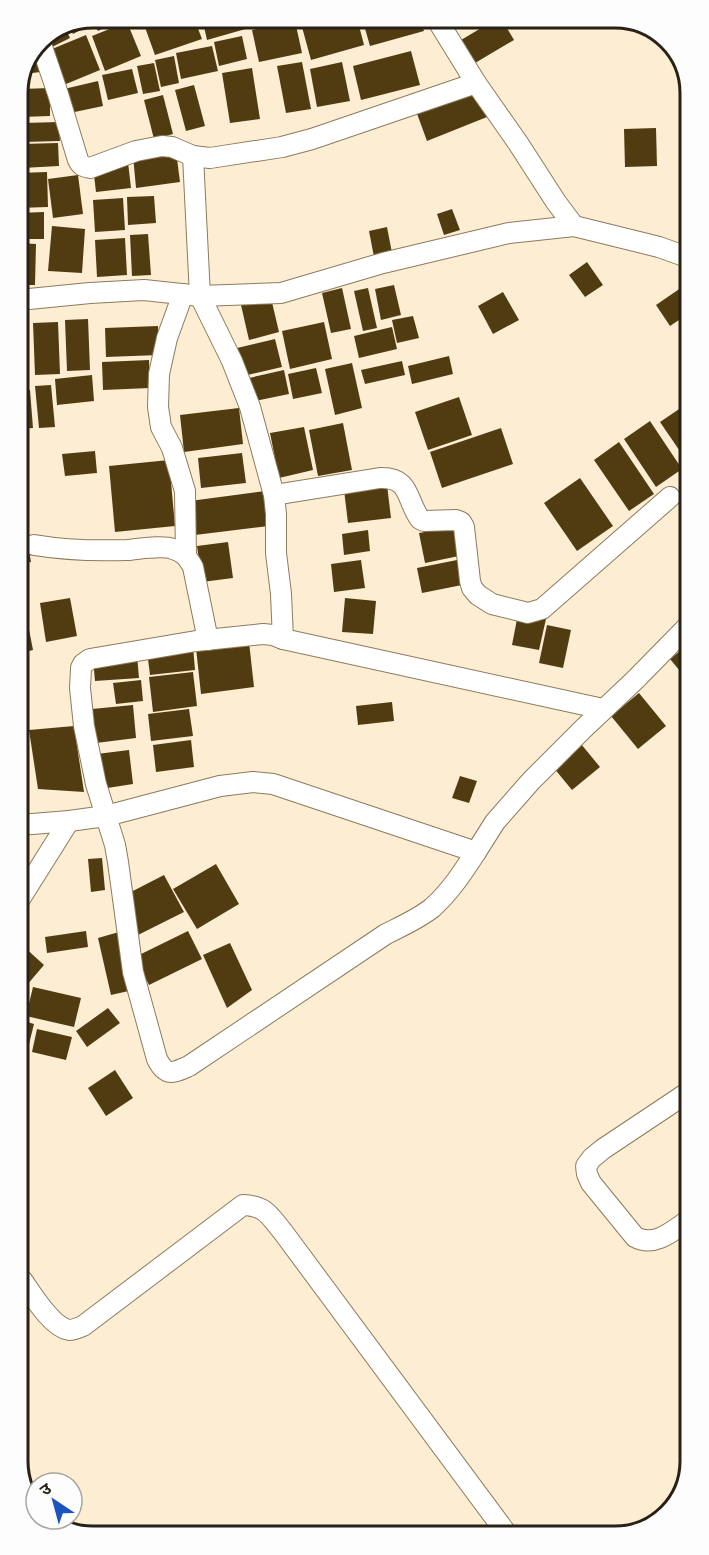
<svg xmlns="http://www.w3.org/2000/svg" width="709" height="1555" viewBox="0 0 709 1555" font-family="'Varela Round','Noto Sans Devanagari',sans-serif">
  <rect width="100%" height="100%" fill="#fdeed3"/>
  <!-- building -->
  <g fill="#513c11">
    <polygon points="94,18 111,18 113,23 98,31 92,19"/>
    <polygon points="144,18 194,18 202,39 155,55 142,19"/>
    <polygon points="202,18 254,18 256,26 207,40"/>
    <polygon points="331,18 357,18 364,45 311,60 302,27"/>
    <polygon points="362,18 420,18 424,31 370,46"/>
    <polygon points="498,18 501,18 514,40 470,66 456,43"/>
    <polygon points="295,21 302,53 259,62 252,30"/>
    <polygon points="84,22 86,27 73,34 70,28"/>
    <polygon points="127,22 141,56 105,71 92,36"/>
    <polygon points="66,29 70,38 48,49 43,39"/>
    <polygon points="86,35 100,70 66,84 52,49"/>
    <polygon points="242,36 247,59 219,66 214,42"/>
    <polygon points="212,46 218,71 181,79 176,53"/>
    <polygon points="37,48 40,72 25,74"/>
    <polygon points="411,51 420,85 361,100 353,66"/>
    <polygon points="174,56 179,83 161,87 155,60"/>
    <polygon points="302,62 311,109 286,113 277,66"/>
    <polygon points="342,62 350,101 317,107 310,69"/>
    <polygon points="154,63 160,91 143,94 137,66"/>
    <polygon points="252,68 260,119 230,123 222,73"/>
    <polygon points="132,69 138,93 108,100 102,75"/>
    <polygon points="98,81 103,106 70,113 64,89"/>
    <polygon points="194,85 205,126 186,131 175,90"/>
    <polygon points="476,87 487,117 427,141 416,111"/>
    <polygon points="50,88 50,116 21,117 21,89"/>
    <polygon points="163,95 173,134 154,139 144,100"/>
    <polygon points="59,122 60,141 23,142 23,123"/>
    <polygon points="656,128 657,166 625,167 624,129"/>
    <polygon points="58,143 59,166 22,168 21,144"/>
    <polygon points="176,151 180,182 136,188 133,156"/>
    <polygon points="128,162 131,188 96,192 93,167"/>
    <polygon points="47,172 48,207 18,208 18,173"/>
    <polygon points="78,175 83,214 53,218 48,179"/>
    <polygon points="154,196 156,223 128,225 127,197"/>
    <polygon points="123,198 125,230 95,232 93,200"/>
    <polygon points="452,209 460,230 444,235 437,214"/>
    <polygon points="44,212 44,239 19,239 18,213"/>
    <polygon points="52,226 85,229 82,273 48,271"/>
    <polygon points="387,227 393,258 375,262 369,231"/>
    <polygon points="148,234 151,275 132,276 130,235"/>
    <polygon points="125,238 127,275 97,277 95,240"/>
    <polygon points="19,243 36,244 35,285 19,285"/>
    <polygon points="587,262 603,285 585,297 569,275"/>
    <polygon points="688,283 688,314 670,326 656,305"/>
    <polygon points="394,285 401,315 381,320 375,289"/>
    <polygon points="342,288 351,329 331,333 322,293"/>
    <polygon points="368,288 377,328 363,331 354,291"/>
    <polygon points="503,292 519,320 493,334 478,306"/>
    <polygon points="271,298 279,332 249,340 241,305"/>
    <polygon points="413,316 419,338 397,343 392,320"/>
    <polygon points="88,319 90,370 67,371 65,320"/>
    <polygon points="58,322 60,374 35,375 33,323"/>
    <polygon points="324,322 332,359 290,369 282,331"/>
    <polygon points="19,326 26,326 28,382 19,382"/>
    <polygon points="158,326 159,355 106,357 105,328"/>
    <polygon points="392,327 397,349 359,358 354,336"/>
    <polygon points="275,339 282,367 239,377 233,349"/>
    <polygon points="449,356 453,374 412,384 408,366"/>
    <polygon points="149,360 150,388 103,390 102,362"/>
    <polygon points="402,361 405,375 365,384 361,370"/>
    <polygon points="352,363 362,408 335,415 325,369"/>
    <polygon points="316,368 322,393 293,399 288,374"/>
    <polygon points="284,370 289,394 255,401 249,378"/>
    <polygon points="92,375 94,401 57,405 55,379"/>
    <polygon points="51,385 55,427 39,428 35,386"/>
    <polygon points="30,390 33,428 19,429 19,391"/>
    <polygon points="459,397 472,435 428,450 415,412"/>
    <polygon points="688,403 688,463 660,422"/>
    <polygon points="239,408 243,444 184,452 180,415"/>
    <polygon points="650,421 682,469 656,487 624,439"/>
    <polygon points="343,423 352,470 318,476 309,430"/>
    <polygon points="304,427 313,470 279,478 270,433"/>
    <polygon points="501,428 513,464 442,488 430,452"/>
    <polygon points="619,442 654,494 629,511 594,460"/>
    <polygon points="95,451 97,473 65,476 62,454"/>
    <polygon points="242,453 246,483 201,488 198,458"/>
    <polygon points="169,460 175,526 115,532 109,466"/>
    <polygon points="580,478 613,526 577,551 544,503"/>
    <polygon points="387,485 391,518 348,523 344,490"/>
    <polygon points="265,491 269,526 195,535 190,501"/>
    <polygon points="453,527 459,556 425,563 419,533"/>
    <polygon points="368,530 370,551 344,555 342,534"/>
    <polygon points="26,535 31,562 20,564 19,536"/>
    <polygon points="228,542 233,578 202,582 197,546"/>
    <polygon points="361,560 365,588 334,592 331,564"/>
    <polygon points="457,560 462,585 422,593 417,568"/>
    <polygon points="20,570 25,570 29,603 20,605"/>
    <polygon points="70,598 77,636 46,642 40,603"/>
    <polygon points="345,598 376,601 373,634 342,632"/>
    <polygon points="25,609 33,650 20,653 20,610"/>
    <polygon points="518,614 546,619 539,650 512,645"/>
    <polygon points="547,625 571,630 563,668 539,663"/>
    <polygon points="249,642 254,687 201,694 196,648"/>
    <polygon points="689,644 689,682 670,659"/>
    <polygon points="193,646 195,670 150,675 147,651"/>
    <polygon points="137,655 139,678 95,681 93,658"/>
    <polygon points="193,672 197,706 153,712 149,677"/>
    <polygon points="141,680 143,701 116,704 113,683"/>
    <polygon points="639,693 666,726 638,749 611,716"/>
    <polygon points="392,702 394,721 358,725 356,706"/>
    <polygon points="133,705 136,738 96,743 92,709"/>
    <polygon points="189,709 193,736 151,741 148,714"/>
    <polygon points="74,726 84,792 38,789 29,730"/>
    <polygon points="191,740 194,767 156,772 153,745"/>
    <polygon points="581,744 600,767 572,790 553,767"/>
    <polygon points="129,750 133,784 101,789 97,754"/>
    <polygon points="460,776 477,781 469,803 452,798"/>
    <polygon points="102,858 105,890 91,892 88,859"/>
    <polygon points="216,864 239,904 197,929 173,889"/>
    <polygon points="164,875 184,912 136,936 129,893"/>
    <polygon points="86,931 88,947 47,953 45,937"/>
    <polygon points="188,931 202,959 149,985 135,957"/>
    <polygon points="119,932 133,990 111,995 98,938"/>
    <polygon points="230,943 252,990 227,1008 203,955"/>
    <polygon points="21,944 44,965 21,992"/>
    <polygon points="33,987 81,998 74,1027 26,1016"/>
    <polygon points="108,1008 120,1023 87,1047 76,1031"/>
    <polygon points="21,1020 34,1024 29,1044 21,1042"/>
    <polygon points="37,1029 72,1037 66,1060 32,1052"/>
    <polygon points="115,1070 133,1098 106,1116 88,1088"/>
  </g>
  <g fill="none" stroke-linecap="round" stroke-linejoin="round">
    <!-- street casing -->
    <g stroke="#8c7b5c" stroke-width="22">
      <g id="street">
        <path d="M40,41L58,94L78,160C81,166 84,167 90,168L136,151L162,146L172,147L193,156L210,158L282,147L312,139L476,83L436,18"/>
        <polyline points="476,83 518,143 556,202 574,226"/>
        <path d="M193,156L200,296L232,361L250,407L274,495L276,514V553L281,594L283,639L273,635L263,634L196,641L90,659L83,664L81,668L80,688L84,726L96,784L115,845L118,862L133,972L157,1059C166,1077 173,1073 189,1066L386,934C402,926 418,919 432,908C450,892 463,872 476,852"/>
        <polyline points="183,294 167,338 159,374 158,407 161,427 172,448 185,491 186,556"/>
        <polyline points="19,300 90,293 144,290 200,296 281,293 383,263 509,233 574,226 659,247 687,257"/>
        <path d="M274,495L380,478C411,477 406,500 420,519L424,521L456,520L461,522L464,527L470,581L472,588L478,595L492,604L528,613L542,609L670,497"/>
        <path d="M34,545C64,550 97,551 127,550C140,549 162,545 173,549C184,552 188,558 193,567L208,640"/>
        <polyline points="283,639 603,709"/>
        <polyline points="20,825 69,821 106,816 220,786 253,782 273,784 476,852 495,822 531,781 583,729 635,680 689,625"/>
        <polyline points="20,899 69,821"/>
        <path d="M690,1091L603,1149L592,1158L586,1166L587,1174L591,1183L635,1237C655,1248 674,1230 690,1219"/>
        <path d="M22,1280C32,1294 51,1327 69,1330C74,1330 78,1328 83,1326L243,1205C266,1206 269,1215 283,1232L507,1534"/>
      </g>
    </g>
    <!-- street -->
    <use href="#street" stroke="#fff" stroke-width="20"/>
  </g>
  <!-- crop -->
  <path d="M0 0H709V1555H0ZM93 28H615A65 65 0 0 1 680 93V1461A65 65 0 0 1 615 1526H93A65 65 0 0 1 28 1461V93A65 65 0 0 1 93 28Z" fill="#fdfdfd" fill-rule="evenodd"/>
  <path fill="none" stroke="#282115" stroke-width="3" d="M93 28H615A65 65 0 0 1 680 93V1461A65 65 0 0 1 615 1526H93A65 65 0 0 1 28 1461V93A65 65 0 0 1 93 28Z"/>
  <!-- north arrow -->
  <g transform="translate(54 1501) rotate(324)"><circle r="28" fill="#fdfdfd" stroke="#a8a5a0" stroke-width="1.5"/>
  <path d="M0-4.5L10 22L0 15L-10 22Z" fill="#1b53bf"/>
  <text y="-9" font-size="16" font-weight="bold" text-anchor="middle" fill="#282115">उ</text>
  </g>
</svg>
